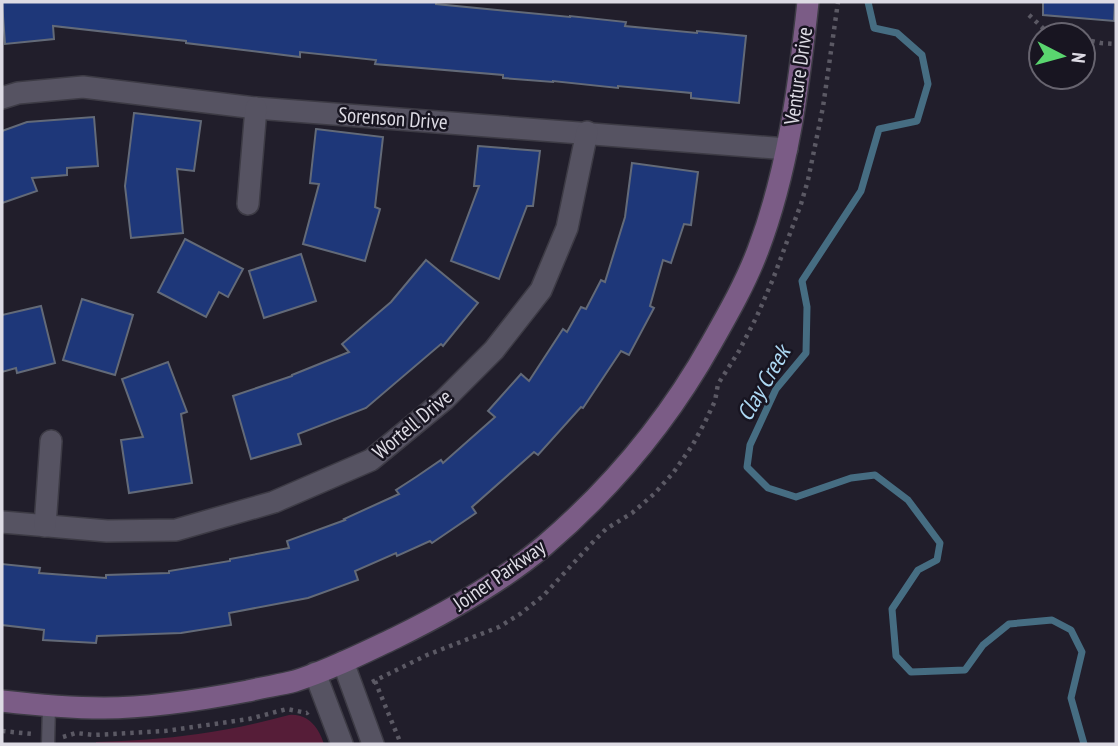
<svg xmlns="http://www.w3.org/2000/svg" width="1118" height="746" viewBox="0 0 1118 746" font-family="'PT Sans Narrow',sans-serif">
  <rect width="100%" height="100%" fill="#211e2b"/>
  <!-- green -->
  <path fill="#561d38" d="M289,715C308,713 319,728 324,744H96V742C130,741 164,739 198,734C229,730 259,723 289,715Z"/>
  <g fill="none" stroke-linecap="round" stroke-linejoin="round">
    <!-- stream -->
    <polyline stroke="#466d82" stroke-width="7" points="868,2 874,28 897,33 922,55 928,84 917,121 879,129 861,191 802,281 807,307 806,353 776,389 750,445 747,467 768,488 796,497 851,478 875,475 908,500 940,543 937,560 918,570 892,609 896,656 911,672 965,670 983,645 1009,624 1052,620 1071,630 1082,652 1071,698 1084,744"/>
  </g>
  <!-- building -->
  <g fill="#1e3779" stroke="#636a78" stroke-width="2">
    <polygon points="2,2 436,2 436,4 570,17 570,16 626,22 625,26 697,33 697,31 746,36 739,103 691,98 691,93 618,86 618,88 553,81 553,82 503,78 503,75 375,64 376,60 300,52 300,57 186,43 186,41 53,26 54,39 5,44"/>
    <polygon points="1043,2 1115,2 1114,21 1043,15"/>
    <polygon points="134,113 201,121 194,171 177,169 183,233 131,238 125,186"/>
    <polygon points="94,117 98,166 67,168 67,175 32,178 37,191 2,203 2,131 27,122"/>
    <polygon points="316,129 383,137 375,207 380,209 365,261 303,244 319,184 310,183"/>
    <polygon points="478,146 540,151 533,206 527,206 499,279 451,261 479,186 474,186"/>
    <polygon points="632,163 698,172 691,225 684,224 671,263 663,260 650,306 654,308 629,355 621,351 583,408 581,407 538,455 534,452 472,507 476,513 432,543 430,541 397,556 396,553 355,571 358,580 308,598 229,613 231,625 181,633 97,636 96,643 43,640 44,630 2,625 2,564 40,568 39,573 106,578 106,575 169,573 169,571 230,561 230,559 289,548 287,541 345,520 344,519 399,494 396,490 416,477 441,460 443,463 495,417 488,411 521,374 529,381 563,329 567,332 581,307 586,309 601,280 605,282 625,217"/>
    <polygon points="185,239 243,269 228,297 219,292 206,317 158,292"/>
    <polygon points="301,254 316,301 264,318 249,271"/>
    <polygon points="426,260 478,303 443,346 441,344 366,408 298,434 301,444 251,459 233,396 292,376 292,375 349,352 342,344 391,302"/>
    <polygon points="82,299 133,315 115,375 63,360"/>
    <polygon points="41,306 55,363 17,373 16,368 2,372 2,315"/>
    <polygon points="168,362 187,412 181,414 192,483 129,493 121,440 143,437 122,379"/>
  </g>
  <g fill="none" stroke-linecap="round" stroke-linejoin="round">
    <!-- lane casing -->
    <g stroke="#3d3b45" stroke-width="15">
      <polyline id="lane" points="48,744 49,706"/>
    </g>
    <!-- street casing -->
    <g stroke="#3d3b45" stroke-width="24">
      <g id="street">
        <polyline points="2,98 18,93 83,87 256,108 787,149"/>
        <polyline points="248,204 256,108"/>
        <polyline points="2,522 107,531 176,530 274,502 371,460 444,400 494,350 541,290 567,228 587,132"/>
        <polyline points="45,526 51,441"/>
        <polyline points="343,662 373,744"/>
        <polyline points="315,673 342,744"/>
      </g>
    </g>
    <!-- secondary casing -->
    <g stroke="#3d3b45" stroke-width="24">
      <path id="secondary" d="M2,701C36,705 70,708 104,708C152,708 201,700 248,691C264,687 280,685 295,681C330,670 363,653 395,638C446,613 501,582 544,546C613,487 668,421 712,342C729,312 746,282 758,250C788,171 799,85 808,2"/>
    </g>
    <!-- path -->
    <g stroke="#5b5964" stroke-width="4.5" stroke-dasharray="3.5 5" stroke-linecap="butt">
      <polyline points="1029,15 1045,30 1065,35"/>
      <polyline points="1083,39 1101,43 1116,44"/>
      <polyline points="375,681 401,744"/>
      <polyline points="372,682 427,655 499,627 520,614 543,596 594,541 606,529 632,513 654,494 673,473 692,446 705,422 715,401 718,384 739,351 757,316 773,279 801,204 808,180 823,107 838,2"/>
      <polyline points="2,731 33,734"/>
      <polyline points="63,737 76,733 94,735 165,731 249,719 287,709 307,713 308,712"/>
    </g>
    <!-- lane -->
    <use href="#lane" stroke="#565362" stroke-width="12"/>
    <!-- street -->
    <use href="#street" stroke="#565362" stroke-width="21"/>
    <!-- secondary -->
    <use href="#secondary" stroke="#7b5c86" stroke-width="21"/>
  </g>
  <g text-anchor="middle" dominant-baseline="central" stroke-width="5" stroke-linejoin="round" paint-order="stroke">
    <!-- street labels -->
    <g font-size="21" fill="#dddbe4" stroke="#181521">
      <text transform="translate(798 76) rotate(-82)">Venture Drive</text>
      <text transform="translate(393 118) rotate(4)">Sorenson Drive</text>
      <text transform="translate(412 424) rotate(-40)">Wortell Drive</text>
      <text transform="translate(499 575) rotate(-35)">Joiner Parkway</text>
    </g>
    <!-- water labels -->
    <g font-size="23" font-style="italic" fill="#add8f3" stroke="#181521">
      <text transform="translate(763 383) rotate(-60)">Clay Creek</text>
    </g>
  </g>
  <!-- border -->
  <rect width="1118" height="746" fill="none" stroke="#dddbe4" stroke-width="7"/>
  <!-- north arrow -->
  <g transform="translate(1062 56) rotate(96)"><circle r="33" fill="#181521" stroke="#67646f" stroke-width="2"/>
  <path d="M0-5L12 26L0 18L-12 26Z" fill="#5ad56f"/>
  <text y="-10" font-size="19" font-weight="bold" text-anchor="middle" fill="#dddbe4">N</text>
  </g>
</svg>
